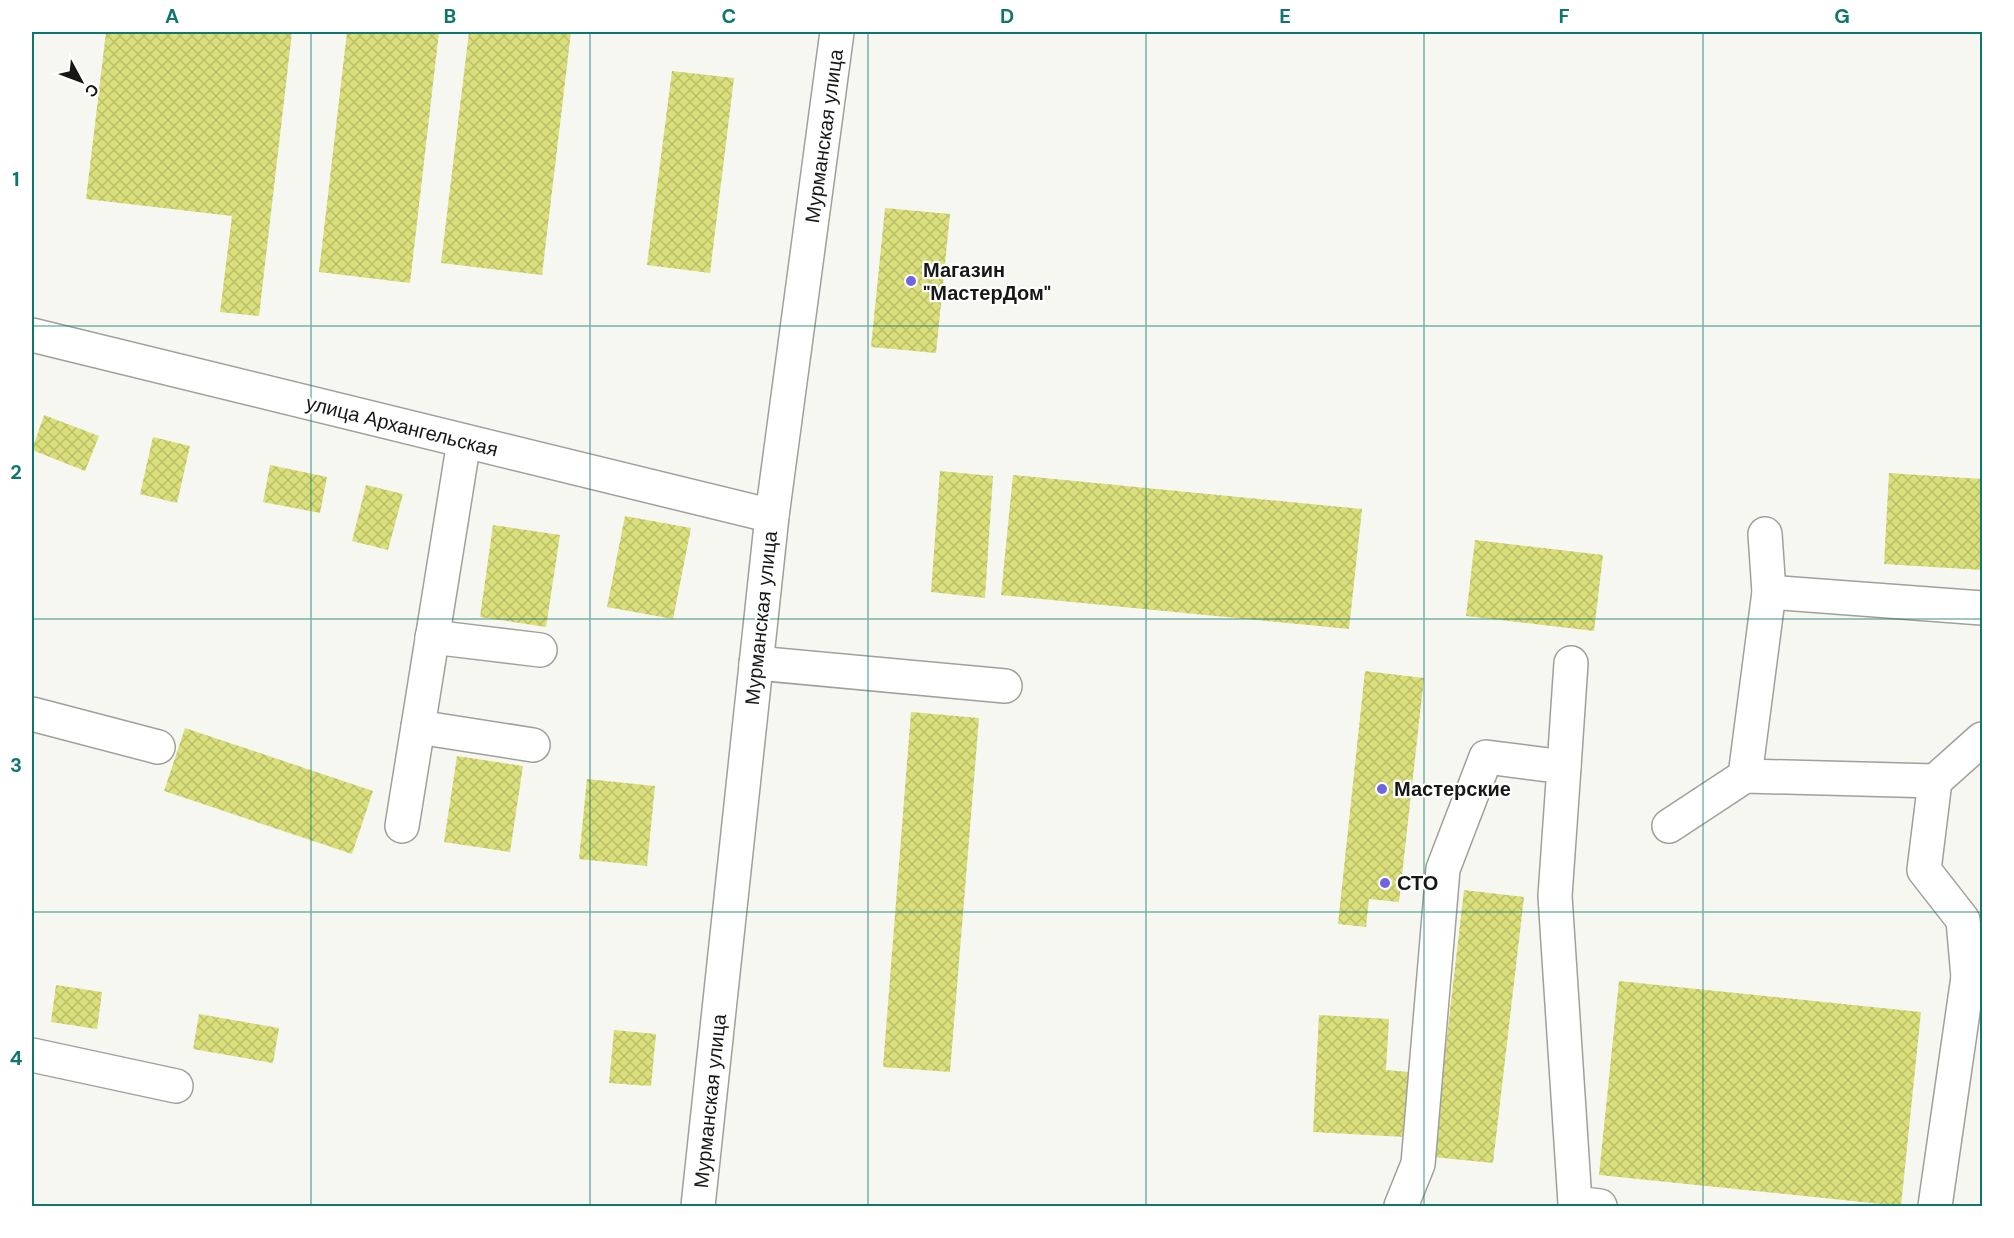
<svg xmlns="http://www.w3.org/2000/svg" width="2014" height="1238" viewBox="0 0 2014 1238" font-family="'DM Sans',sans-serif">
  <defs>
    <pattern id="building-cross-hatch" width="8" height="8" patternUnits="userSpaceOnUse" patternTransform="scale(1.5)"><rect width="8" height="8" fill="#dadf7b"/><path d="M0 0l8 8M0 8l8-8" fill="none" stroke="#babf6a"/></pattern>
  </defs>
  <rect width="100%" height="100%" fill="#f7f7f1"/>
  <!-- building -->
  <g fill="url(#building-cross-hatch)">
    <polygon points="106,32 292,32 259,316 220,312 232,216 86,199"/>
    <polygon points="347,32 439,32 410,283 319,272"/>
    <polygon points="469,32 571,32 542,275 441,263"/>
    <polygon points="672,71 734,78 710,273 647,265"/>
    <polygon points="885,208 950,214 936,353 871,347"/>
    <polygon points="44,415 99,436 85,471 32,450"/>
    <polygon points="153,437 190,446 177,503 140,494"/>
    <polygon points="270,465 327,477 320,513 263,502"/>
    <polygon points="940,471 993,476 985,598 931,592"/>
    <polygon points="1889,473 1982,479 1982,570 1884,564"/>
    <polygon points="1013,475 1362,509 1349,629 1001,595"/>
    <polygon points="366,485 403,494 388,550 352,541"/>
    <polygon points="625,516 691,528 673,619 607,607"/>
    <polygon points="493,525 560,535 546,627 480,617"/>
    <polygon points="1475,540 1603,555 1594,631 1466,616"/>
    <polygon points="1365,671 1424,678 1399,902 1369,899 1366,927 1338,924"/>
    <polygon points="911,712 979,718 950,1072 883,1067"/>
    <polygon points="185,728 373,791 352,854 164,791"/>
    <polygon points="457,756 523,766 510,852 444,842"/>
    <polygon points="587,779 655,786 647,866 579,859"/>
    <polygon points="1464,890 1524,897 1493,1163 1433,1157"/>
    <polygon points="1619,981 1921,1012 1901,1206 1599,1175"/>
    <polygon points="56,985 102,992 97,1029 51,1022"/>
    <polygon points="199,1014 279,1028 273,1063 193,1049"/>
    <polygon points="1319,1015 1389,1019 1386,1070 1409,1072 1405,1137 1313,1132"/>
    <polygon points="614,1030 656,1034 651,1086 609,1083"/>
  </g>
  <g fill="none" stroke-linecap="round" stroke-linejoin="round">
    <!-- minor casing -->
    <g stroke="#a0a09b" stroke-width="36">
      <g id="minor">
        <polyline points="32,335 772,516"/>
        <polyline points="1769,592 1982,608"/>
        <polyline points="432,637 540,650"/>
        <polyline points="756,663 1005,686"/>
        <polyline points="32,714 158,747"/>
        <polyline points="418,727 533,745"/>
        <polyline points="1564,767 1571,663"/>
        <polyline points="1745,776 1935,781"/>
        <polyline points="402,826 464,441"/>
        <polyline points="1669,826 1745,776 1769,592 1765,534"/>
        <polyline points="1968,977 1963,920 1924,870 1935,781 1982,739"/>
        <polyline points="32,1055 176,1086"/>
        <polyline points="698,1206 772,516 837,32"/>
        <polyline points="1401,1206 1418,1164 1443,869 1486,757 1564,767 1555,896 1575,1203 1600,1206"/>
        <polyline points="1935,1206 1968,977 1982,971"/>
      </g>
    </g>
    <!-- minor -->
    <use href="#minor" stroke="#fff" stroke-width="33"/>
  </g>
  <!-- grid -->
  <path fill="none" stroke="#0f766e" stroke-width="1.5" stroke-opacity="0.55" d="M311,32V1206M590,32V1206M868,32V1206M1146,32V1206M1424,32V1206M1703,32V1206M32,326H1982M32,619H1982M32,912H1982"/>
  <!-- markers -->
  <g fill="#6f65df" stroke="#fff" stroke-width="2">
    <circle cx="911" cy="281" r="6"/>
    <circle cx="1382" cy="789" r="6"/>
    <circle cx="1385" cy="883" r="6"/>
  </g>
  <g text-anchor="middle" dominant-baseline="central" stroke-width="4.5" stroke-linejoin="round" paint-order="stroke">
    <!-- street labels -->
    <g font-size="20" fill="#171816" stroke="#fff">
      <text transform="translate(824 136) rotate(-82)">Мурманская улица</text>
      <text transform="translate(402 426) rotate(14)">улица Архангельская</text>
      <text transform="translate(761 618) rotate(-84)">Мурманская улица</text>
      <text transform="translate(710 1101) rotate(-84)">Мурманская улица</text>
    </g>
    <!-- poi labels -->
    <g font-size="20" font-weight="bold" fill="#171816" stroke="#fff" text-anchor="start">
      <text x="923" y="270">Магазин<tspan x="923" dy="23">"МастерДом"</tspan></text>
      <text x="1394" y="789">Мастерские</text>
      <text x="1397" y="883">СТО</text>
    </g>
  </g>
  <!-- border -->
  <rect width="2014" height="1238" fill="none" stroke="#ffffff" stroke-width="66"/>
  <!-- north arrow -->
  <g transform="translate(81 81) rotate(131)" stroke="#ffffff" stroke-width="4.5" paint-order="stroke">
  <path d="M0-4.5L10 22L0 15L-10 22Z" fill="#171816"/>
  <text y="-9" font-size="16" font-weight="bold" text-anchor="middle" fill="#171816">С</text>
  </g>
  <rect x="33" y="33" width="1948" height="1172" fill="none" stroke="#0f766e" stroke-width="2"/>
  <g font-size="20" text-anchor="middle" font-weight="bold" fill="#0f766e">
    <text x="172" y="23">A</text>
    <text x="450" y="23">B</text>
    <text x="729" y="23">C</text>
    <text x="1007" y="23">D</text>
    <text x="1285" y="23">E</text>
    <text x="1564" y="23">F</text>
    <text x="1842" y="23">G</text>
    <text x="16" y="186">1</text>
    <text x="16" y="479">2</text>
    <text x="16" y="772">3</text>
    <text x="16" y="1065">4</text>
  </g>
</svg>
